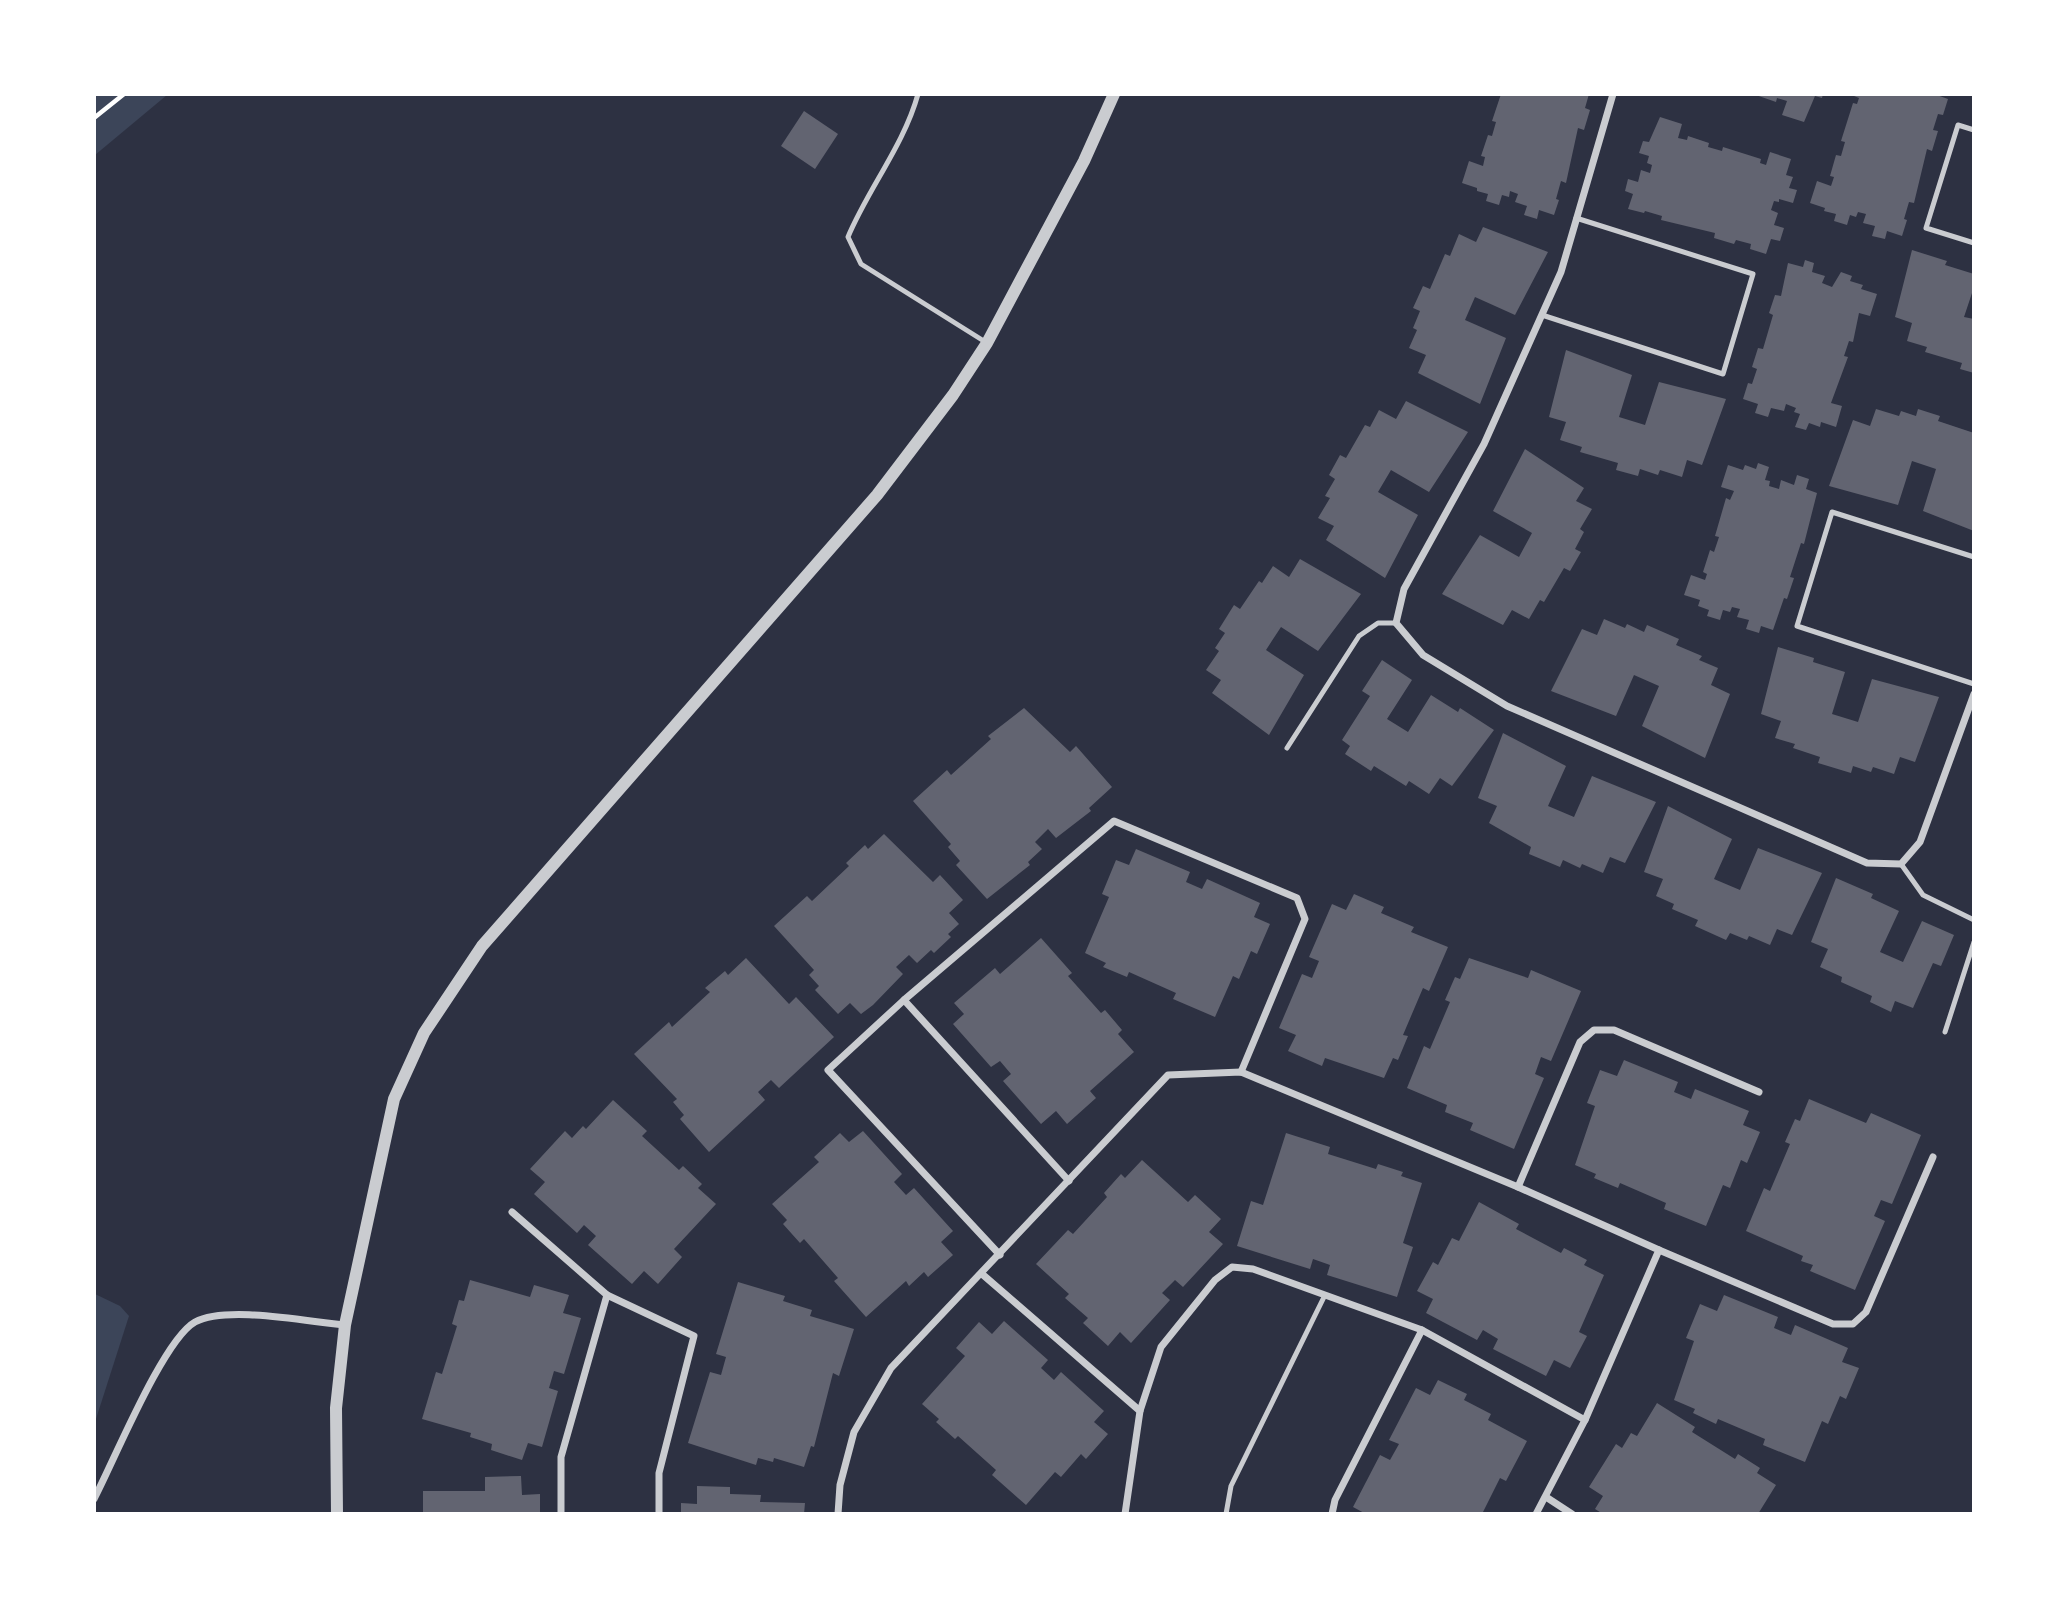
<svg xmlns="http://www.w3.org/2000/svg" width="2068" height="1608" viewBox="0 0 2068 1608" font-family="Manrope,sans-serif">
  <rect width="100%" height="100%" fill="#2d3142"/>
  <!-- green -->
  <g fill="#3c4559">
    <polygon points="95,95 167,95 95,155"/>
    <polygon points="95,1294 120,1306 129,1316 95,1422"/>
  </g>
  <!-- building -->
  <g fill="#626471">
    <polygon points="1501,94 1589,94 1585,108 1590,110 1584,130 1578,128 1566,183 1561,181 1556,199 1559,200 1554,215 1539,210 1537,219 1524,215 1527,206 1515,202 1518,194 1510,191 1509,197 1502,195 1499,205 1486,201 1488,194 1477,191 1477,188 1462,183 1469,161 1483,166 1485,157 1481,156 1488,135 1492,136 1496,122 1492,121"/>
    <polygon points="1753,94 1823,94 1822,98 1815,96 1804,122 1782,115 1787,101 1777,98 1776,102"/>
    <polygon points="1849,94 1934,94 1948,99 1943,115 1938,114 1933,130 1938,131 1932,151 1927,149 1914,203 1909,202 1904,219 1907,220 1902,236 1887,231 1885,239 1872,236 1875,226 1863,223 1866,214 1858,212 1856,217 1850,215 1847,225 1834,221 1836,214 1824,211 1825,208 1810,203 1817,181 1831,186 1834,177 1830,176 1836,155 1841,156 1845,142 1841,141 1853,103 1857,104 1859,98"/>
    <polygon points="804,111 838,134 815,169 781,146"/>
    <polygon points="1660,117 1682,124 1678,138 1687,140 1688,136 1709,143 1708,147 1722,151 1723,147 1761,159 1760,163 1766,165 1770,152 1791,159 1786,175 1793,177 1789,188 1797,190 1793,203 1779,199 1779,202 1774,201 1771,210 1778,213 1774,225 1784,228 1780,241 1771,239 1766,254 1750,249 1751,244 1736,240 1734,244 1714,238 1715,233 1661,220 1662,216 1645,211 1644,213 1628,209 1633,194 1625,191 1628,179 1638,182 1641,170 1650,173 1652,165 1647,163 1649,156 1639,153 1643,141 1649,142"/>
    <polygon points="1483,227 1548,252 1515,315 1475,297 1465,320 1506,338 1480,404 1418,373 1426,355 1409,348 1417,330 1413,328 1420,311 1413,308 1423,286 1430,289 1445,254 1450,256 1459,234 1476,242"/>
    <polygon points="1912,250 1947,261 1945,265 1974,274 1974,287 1964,317 1974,319 1974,373 1960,369 1962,363 1925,352 1927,347 1907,341 1912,323 1895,317"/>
    <polygon points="1805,260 1814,263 1812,272 1825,276 1822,283 1832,287 1841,272 1852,276 1850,281 1863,285 1861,289 1877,294 1870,316 1859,313 1853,342 1849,341 1844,356 1848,357 1831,403 1842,406 1836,427 1821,422 1820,427 1809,423 1806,430 1795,427 1800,414 1794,412 1796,408 1786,404 1784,411 1771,408 1768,417 1755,413 1758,404 1743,399 1748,383 1752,384 1757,369 1752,367 1758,348 1763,349 1773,315 1769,313 1775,295 1781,296 1788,263 1803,267"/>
    <polygon points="1566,350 1632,375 1619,417 1645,425 1659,382 1726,399 1702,465 1687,460 1682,477 1660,470 1658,475 1640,469 1638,476 1616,470 1618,463 1580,452 1582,447 1560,440 1566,422 1549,417"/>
    <polygon points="1406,401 1468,432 1429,492 1391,470 1378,492 1418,515 1385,578 1326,540 1334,526 1318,518 1330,498 1325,496 1335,479 1329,475 1340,455 1346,458 1365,425 1370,427 1379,410 1396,419"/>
    <polygon points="1876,409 1899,416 1901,411 1916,416 1918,409 1940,416 1938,421 1974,433 1974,531 1923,511 1936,469 1912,461 1898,505 1829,486 1853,420 1870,426"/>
    <polygon points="1525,449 1584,488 1576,501 1592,509 1580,529 1584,532 1575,549 1581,552 1570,571 1564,568 1544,602 1540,600 1529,619 1512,610 1503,625 1442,594 1480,535 1519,557 1532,533 1493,511"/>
    <polygon points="1758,463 1769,467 1765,480 1770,481 1769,486 1779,489 1781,480 1794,485 1797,475 1809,479 1806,489 1817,493 1804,544 1801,543 1790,577 1794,578 1787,599 1784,598 1773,630 1761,626 1759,633 1746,629 1749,620 1737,617 1740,609 1732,607 1730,612 1723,610 1720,620 1707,616 1709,610 1698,606 1700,600 1684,595 1691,575 1705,580 1707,574 1703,572 1710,550 1714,552 1719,537 1715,536 1726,498 1730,500 1734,491 1721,487 1728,465 1743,470 1745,465 1756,469"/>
    <polygon points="1300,559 1361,594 1318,651 1281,627 1266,650 1304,675 1269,735 1212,693 1221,680 1206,670 1219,651 1215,648 1225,633 1219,629 1234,605 1240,609 1259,581 1262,583 1273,566 1289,577"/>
    <polygon points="1604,619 1625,628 1627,624 1644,632 1647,625 1679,639 1676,645 1702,656 1699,660 1718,668 1711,685 1730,694 1705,758 1642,726 1659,686 1634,675 1616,716 1551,691 1582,629 1597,635"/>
    <polygon points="1778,647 1814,658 1813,662 1845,672 1832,714 1858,722 1872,679 1939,697 1915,762 1900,757 1894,774 1873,767 1871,772 1853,766 1851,773 1818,763 1820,757 1793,748 1795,744 1775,738 1781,721 1761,714"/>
    <polygon points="1382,660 1412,680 1387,719 1408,732 1431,695 1458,712 1460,708 1494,730 1452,786 1440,778 1429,794 1409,781 1406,786 1374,766 1371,771 1345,754 1350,746 1342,740 1370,696 1362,691"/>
    <polygon points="1024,708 1070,752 1076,746 1112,787 1089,808 1091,811 1056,838 1048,829 1035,842 1042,849 1028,862 1030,865 987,899 956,865 960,861 948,847 951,844 913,801 947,770 951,775 991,739 988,736"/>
    <polygon points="1503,733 1566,766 1548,806 1574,817 1592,776 1656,802 1625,863 1610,857 1603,873 1582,864 1580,868 1563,860 1560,867 1529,854 1531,847 1489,823 1497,806 1478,798"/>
    <polygon points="1668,806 1732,839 1714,879 1740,890 1758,848 1822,873 1792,935 1777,929 1770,945 1749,936 1747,940 1730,933 1726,940 1695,926 1698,920 1672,909 1674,904 1656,896 1663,879 1644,872"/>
    <polygon points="884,834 933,882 940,875 963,900 949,913 959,924 948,934 951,937 934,953 931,950 917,963 909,955 896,967 903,974 873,1005 861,1014 850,1003 838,1014 815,990 819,986 809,975 814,970 774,926 807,896 812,901 849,866 846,863 865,845 868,849"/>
    <polygon points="1136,849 1190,872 1186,882 1202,889 1207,879 1260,903 1254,917 1270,924 1257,954 1251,951 1239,979 1233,976 1215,1017 1173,999 1176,993 1129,972 1127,977 1103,967 1106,963 1085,953 1109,897 1102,894 1116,860 1129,865"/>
    <polygon points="1836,878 1873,894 1871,898 1899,911 1880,952 1903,962 1922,921 1954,935 1941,966 1933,963 1913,1008 1895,1001 1891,1012 1870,1002 1872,996 1841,982 1842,977 1820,967 1828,949 1811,942"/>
    <polygon points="1354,894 1384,907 1381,913 1414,927 1411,932 1448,947 1429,991 1423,988 1403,1035 1408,1036 1398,1060 1393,1058 1384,1078 1325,1058 1322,1066 1288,1051 1296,1035 1279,1028 1302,974 1312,978 1319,961 1309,957 1332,904 1346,910"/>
    <polygon points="1041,938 1072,973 1068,976 1101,1013 1105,1010 1122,1030 1118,1034 1134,1052 1090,1091 1096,1098 1067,1124 1056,1111 1041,1124 1003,1081 1011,1074 1000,1061 991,1067 953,1024 964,1014 954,1003 995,968 1000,974"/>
    <polygon points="746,958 789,1004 796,997 834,1037 779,1088 771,1080 758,1092 765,1100 709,1152 680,1119 684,1115 673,1102 677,1099 634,1054 669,1022 672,1027 710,992 705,988 725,971 728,975"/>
    <polygon points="1469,958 1528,978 1531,970 1581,991 1551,1061 1541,1057 1535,1074 1544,1078 1514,1149 1470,1130 1473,1123 1445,1112 1447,1105 1407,1088 1424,1046 1430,1049 1450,1002 1445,1000 1455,977 1460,979"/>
    <polygon points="1624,1060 1678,1082 1674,1092 1691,1099 1695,1089 1749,1111 1743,1125 1760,1132 1747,1163 1741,1160 1730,1188 1723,1185 1706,1226 1664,1209 1666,1203 1620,1183 1618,1188 1594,1178 1596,1174 1575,1165 1595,1106 1587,1103 1600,1070 1617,1076"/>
    <polygon points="1809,1099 1866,1123 1871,1113 1921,1135 1892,1204 1881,1200 1874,1216 1885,1221 1855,1290 1810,1271 1813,1265 1801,1261 1803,1256 1746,1231 1764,1188 1770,1191 1790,1144 1785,1142 1795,1119 1800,1121"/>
    <polygon points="613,1100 647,1131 642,1136 679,1170 683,1166 702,1184 698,1188 716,1204 674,1249 682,1257 658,1284 644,1271 632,1284 588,1245 596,1236 584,1225 577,1233 534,1194 545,1182 530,1169 565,1131 572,1138 583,1126 586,1129"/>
    <polygon points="863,1131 902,1174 894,1182 906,1195 914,1188 953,1231 941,1242 953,1255 928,1277 924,1272 909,1286 906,1281 866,1317 834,1281 838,1278 804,1239 800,1243 783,1224 787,1220 772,1204 819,1162 814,1157 840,1133 849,1142"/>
    <polygon points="1286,1133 1330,1147 1328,1154 1376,1169 1378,1164 1403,1172 1401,1176 1422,1183 1403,1243 1413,1247 1397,1297 1327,1275 1330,1265 1313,1259 1310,1269 1237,1246 1251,1201 1263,1205"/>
    <polygon points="1142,1160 1188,1202 1195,1195 1221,1219 1209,1232 1223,1244 1183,1287 1175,1280 1162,1293 1170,1300 1131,1343 1120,1332 1108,1346 1083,1323 1088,1318 1065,1298 1069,1294 1036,1264 1068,1230 1073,1234 1107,1197 1104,1193 1121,1174 1125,1178"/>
    <polygon points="1479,1202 1519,1224 1516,1229 1561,1253 1564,1248 1587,1260 1584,1265 1604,1275 1579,1332 1587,1336 1570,1368 1554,1360 1546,1376 1493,1349 1498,1339 1483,1330 1477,1340 1426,1313 1433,1299 1417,1291 1433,1262 1438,1265 1452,1238 1459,1241"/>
    <polygon points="470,1280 530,1297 534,1285 569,1295 563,1313 581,1318 564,1374 554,1371 549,1388 558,1391 542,1447 528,1443 522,1460 491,1450 492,1444 470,1437 471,1433 422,1419 436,1372 442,1374 457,1326 452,1324 459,1300 464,1301"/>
    <polygon points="738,1282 785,1296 783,1301 812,1310 810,1316 854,1329 839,1376 833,1373 814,1447 811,1446 804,1467 774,1458 773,1462 758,1458 756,1465 688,1443 710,1372 721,1375 726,1357 716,1354"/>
    <polygon points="1724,1295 1778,1317 1774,1328 1791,1335 1795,1325 1848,1348 1842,1362 1859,1368 1846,1399 1840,1396 1828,1424 1822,1421 1805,1462 1763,1445 1765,1439 1718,1419 1716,1424 1693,1413 1695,1409 1674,1400 1694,1341 1686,1338 1700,1304 1717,1311"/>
    <polygon points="1004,1321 1048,1360 1041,1368 1054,1380 1061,1372 1104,1411 1094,1422 1108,1434 1086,1459 1081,1454 1061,1477 1055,1472 1026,1505 992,1475 996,1470 958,1436 955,1439 936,1422 939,1419 922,1404 965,1356 956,1348 979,1322 992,1334"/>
    <polygon points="1438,1380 1467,1394 1464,1400 1491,1414 1488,1420 1527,1441 1506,1481 1500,1478 1482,1514 1366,1514 1353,1507 1380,1455 1390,1460 1399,1444 1389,1440 1416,1388 1430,1395"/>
    <polygon points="1657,1403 1695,1427 1692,1432 1735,1459 1738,1454 1760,1468 1757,1473 1776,1485 1758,1514 1603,1514 1595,1509 1603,1496 1589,1487 1616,1444 1622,1448 1631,1433 1637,1436"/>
    <polygon points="521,1476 522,1495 540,1494 540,1514 423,1514 423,1491 485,1491 485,1477"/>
    <polygon points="697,1486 730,1487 730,1494 761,1495 760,1502 805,1503 804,1514 681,1514 681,1503 697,1504"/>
  </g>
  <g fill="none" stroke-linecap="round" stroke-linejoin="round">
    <!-- path -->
    <polyline stroke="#fff" stroke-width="4.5" points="94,118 124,94"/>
    <!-- service -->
    <g stroke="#caccd0" stroke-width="5">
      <path d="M918,94C904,145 868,189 848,237L861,264L987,343"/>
      <polyline points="1974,130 1958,125 1926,228 1974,243"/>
      <polyline points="1542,315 1723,374 1753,274 1576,218"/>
      <polyline points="1974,557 1832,512 1797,626 1974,684"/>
      <polyline points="1287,748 1359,636 1378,623 1396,623"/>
      <polyline points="1901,864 1923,895 1974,920"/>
      <polyline points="1945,1032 1974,942"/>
      <polyline points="1226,1514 1231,1486 1325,1295"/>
    </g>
    <!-- minor -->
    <g stroke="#caccd0" stroke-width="7">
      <polyline points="1613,94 1561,272 1484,444 1404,589 1396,623 1423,655 1507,706 1867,863 1901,864 1920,842 1974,694"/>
      <polyline points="904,1000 1069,1181"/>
      <polyline points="1518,1187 1580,1042 1594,1030 1614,1030 1759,1092"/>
      <polyline points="512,1212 607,1295 561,1457 561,1514"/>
      <polyline points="1659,1250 1833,1324 1853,1324 1866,1312 1933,1157"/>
      <polyline points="1000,1255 828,1070 904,1000 1114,821 1297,898 1305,919 1241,1072"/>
      <polyline points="982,1274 1140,1411 1125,1514"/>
      <polyline points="607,1295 694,1336 659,1473 659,1514"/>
      <polyline points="1140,1411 1161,1347 1215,1280 1232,1267 1253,1269 1422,1330 1585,1420"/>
      <polyline points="1546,1497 1572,1514"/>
      <path d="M94,1499C114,1461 163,1340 195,1322C227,1305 309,1322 345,1325"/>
      <polyline points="838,1514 840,1485 854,1432 891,1368 1168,1075 1241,1072 1518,1187 1659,1250 1585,1420 1536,1514"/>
      <polyline points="1332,1514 1335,1500 1422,1330"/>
    </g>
    <!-- tertiary -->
    <polyline stroke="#caccd0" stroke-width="12" points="337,1514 336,1408 345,1325 394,1099 424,1033 482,946 877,495 953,395 987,343 1084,161 1114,94"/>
  </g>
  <!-- border -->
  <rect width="2068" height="1608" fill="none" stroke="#ffffff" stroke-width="192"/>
</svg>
